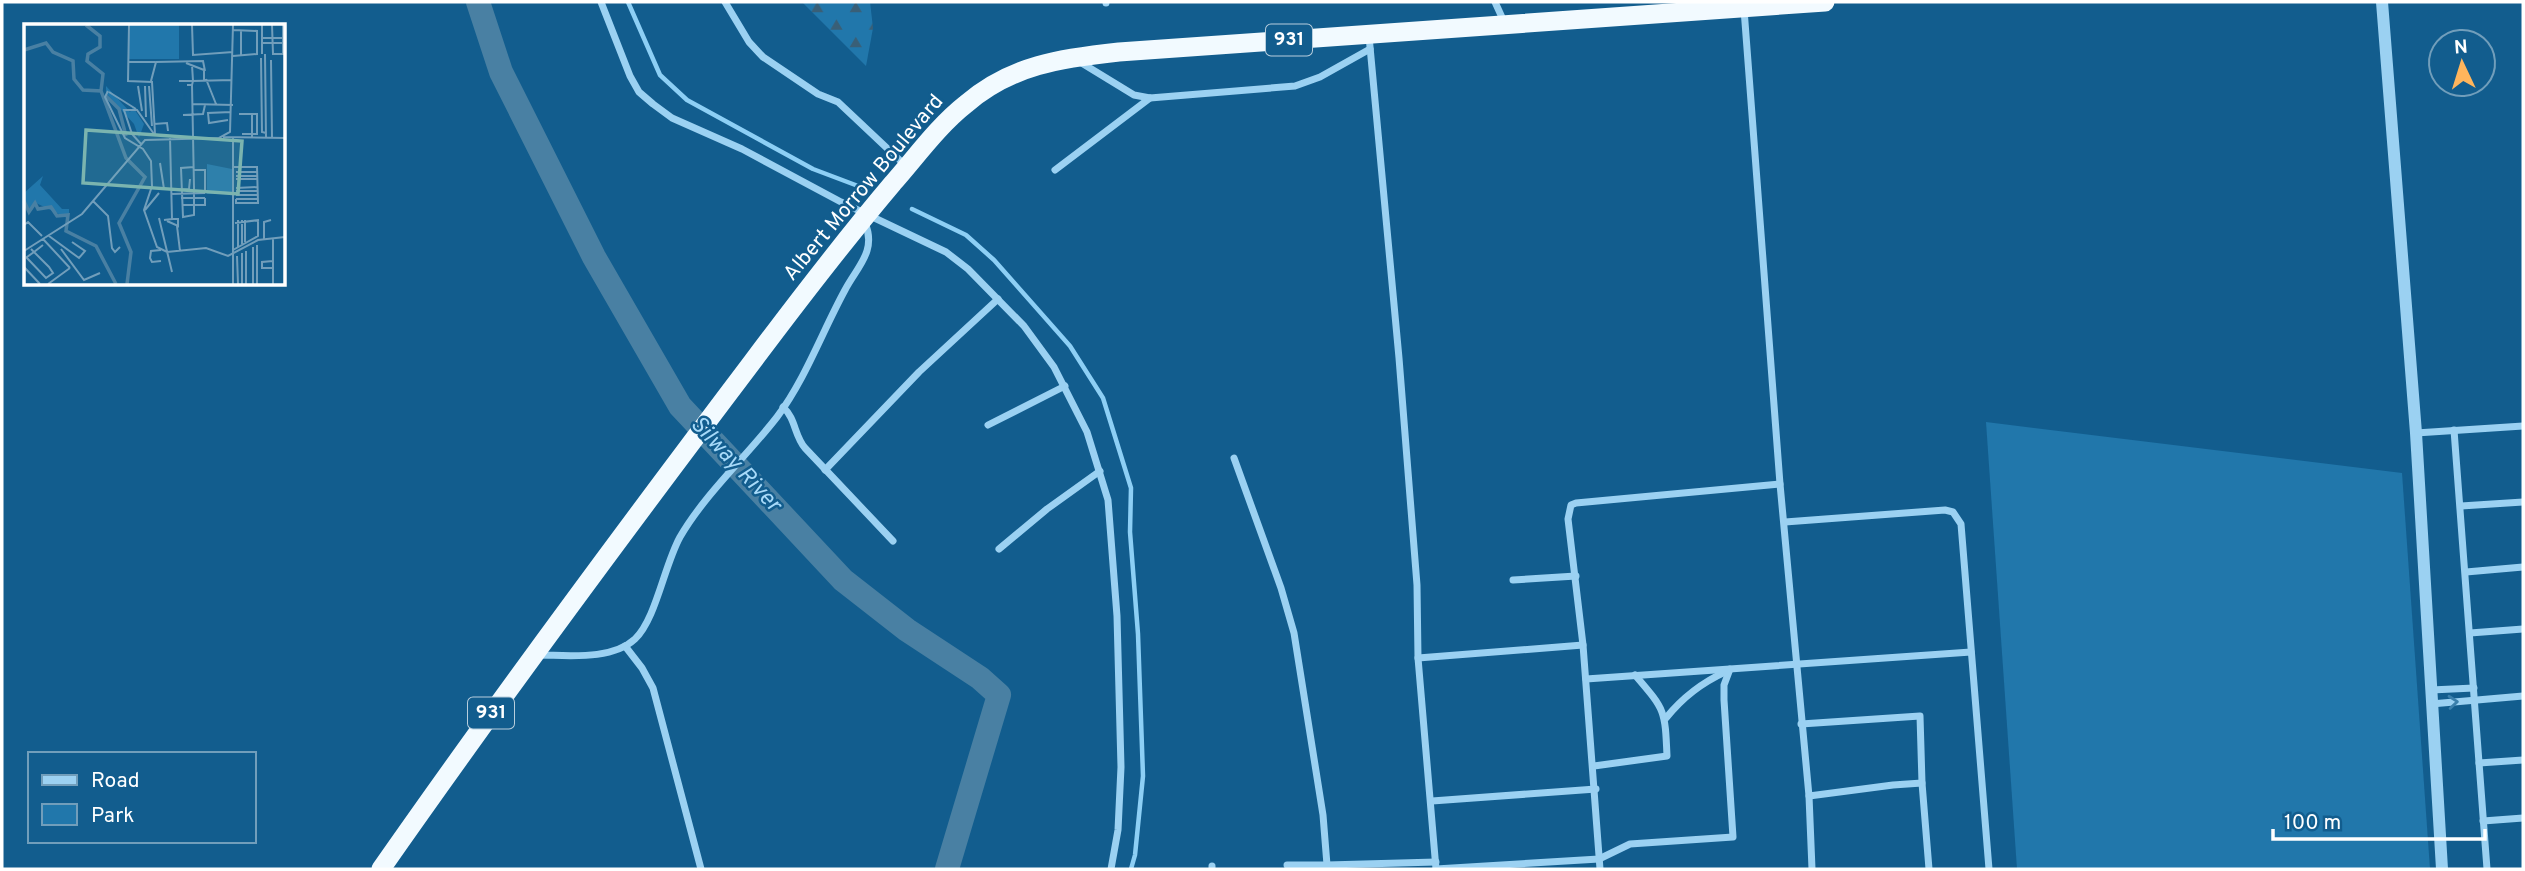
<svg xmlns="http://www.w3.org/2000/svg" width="2525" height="871" viewBox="0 0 2525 871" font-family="Overpass,sans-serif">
  <defs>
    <pattern id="forest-firs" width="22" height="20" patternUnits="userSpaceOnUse" patternTransform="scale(1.75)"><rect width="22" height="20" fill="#2177ab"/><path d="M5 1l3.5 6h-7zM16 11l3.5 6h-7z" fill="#395f77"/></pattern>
  </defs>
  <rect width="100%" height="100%" fill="#125d8e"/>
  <!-- green -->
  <polygon fill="#2177ab" points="1986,422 2402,473 2430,869 2017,869"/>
  <!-- forest -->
  <polygon fill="url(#forest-firs)" points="802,2 870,2 873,28 866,66"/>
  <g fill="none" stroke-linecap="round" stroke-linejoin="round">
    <!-- stream -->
    <g stroke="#8dcff5" stroke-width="4.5">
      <polyline points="628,2 660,75 687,100 813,169 866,189"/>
      <polyline points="912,209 966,235 994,260 1070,346 1103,398 1131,488 1130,532 1138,634 1143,776 1135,855 1131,869"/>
    </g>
    <!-- river -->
    <polyline stroke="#4980a3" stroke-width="24" points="478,2 501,72 594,257 680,406 843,580 907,630 980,678 999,695 947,869"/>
    <!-- minor -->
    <g stroke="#9bd1f2" stroke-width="7">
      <polyline points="601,2 630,76 639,92 653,104 672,118 742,149 841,202 946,252 968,269 1024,326 1054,367 1087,432 1108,500 1117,616 1121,767 1118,830 1111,869"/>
      <polyline points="725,2 749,42 763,57 818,94 838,102 907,167"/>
      <polyline points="1106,2 1106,3"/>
      <polyline points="1495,2 1505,24"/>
      <polyline points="1744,9 1780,484 1809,796 1812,869"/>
      <polyline points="1369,36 1399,358 1417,585 1418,658 1436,869"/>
      <polyline points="1080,62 1134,95 1150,98 1295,86 1320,77 1370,49"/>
      <polyline points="1055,170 1150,98"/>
      <path d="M783,407C796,419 794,435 805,448L893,541"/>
      <polyline points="988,425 1065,386"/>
      <polyline points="2454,430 2487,869"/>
      <polyline points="2416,433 2523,426"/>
      <polyline points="1234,458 1281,588 1294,633 1323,815 1327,865 1436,862"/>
      <polyline points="825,470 919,372 998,299"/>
      <polyline points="2461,506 2523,502"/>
      <polyline points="1785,522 1945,510 1953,512 1961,524 1989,869"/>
      <polyline points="999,549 1047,509 1100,471"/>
      <polyline points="2466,572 2523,567"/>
      <polyline points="1513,580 1576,576"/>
      <polyline points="2470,633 2523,629"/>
      <polyline points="625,646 642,668 653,688 701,869"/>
      <path d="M537,655C567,655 611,661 635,639C656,619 664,566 680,537C705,494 746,457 777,417C806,378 822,332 845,290C857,267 877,251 865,223"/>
      <polyline points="1418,658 1583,645"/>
      <polyline points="1586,679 1971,652"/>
      <polyline points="2431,690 2474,688"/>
      <polyline points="2431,704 2523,696"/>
      <path d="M1666,718C1683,697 1701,683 1727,671"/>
      <polyline points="1801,724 1920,716 1922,783"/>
      <polyline points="2479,763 2523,760"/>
      <path d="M1594,766L1667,756C1665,709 1665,710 1635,675"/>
      <polyline points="1809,796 1893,785 1922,783 1929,869"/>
      <polyline points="1432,801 1596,789"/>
      <polyline points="2483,821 2523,818"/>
      <polyline points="1287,865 1327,865 1328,869"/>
      <polyline points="1212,869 1212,866"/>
      <polyline points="1436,869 1599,859 1630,844 1733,837 1724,700 1724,685 1730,669"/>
      <polyline points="1600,869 1583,645 1568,519 1571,505 1576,503 1780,484"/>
    </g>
    <!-- tertiary -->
    <polyline stroke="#9bd1f2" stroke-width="12" points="2382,2 2416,433 2442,869"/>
    <!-- trunk -->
    <path stroke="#f2faff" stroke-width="19" d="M381,869C501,697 626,529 753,361C798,301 844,241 893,183C916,157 938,126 966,104C1011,65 1062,58 1119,52L1825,2"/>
  </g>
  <!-- one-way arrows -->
  <defs><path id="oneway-chevron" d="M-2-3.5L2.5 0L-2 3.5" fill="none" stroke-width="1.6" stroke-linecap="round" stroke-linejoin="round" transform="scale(1.75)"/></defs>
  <use stroke="#3b80ac" href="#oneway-chevron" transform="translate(2453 702) rotate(-5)"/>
  <g text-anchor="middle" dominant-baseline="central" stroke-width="5" stroke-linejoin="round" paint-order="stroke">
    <!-- shield labels -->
    <g fill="#125d8e" stroke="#b8cedd" stroke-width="2">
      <rect x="1266" y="24.5" width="46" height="31" rx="5"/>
      <rect x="468" y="697.5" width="46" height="31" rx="5"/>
    </g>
    <g font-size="19" font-weight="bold" fill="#fff">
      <text x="1289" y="40">931</text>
      <text x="491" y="713">931</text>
    </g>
    <!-- street labels -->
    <g font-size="21" fill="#fff" stroke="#125d8e">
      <text transform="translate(864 188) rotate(-50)">Albert Morrow Boulevard</text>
    </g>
    <!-- water labels -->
    <g font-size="23" font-style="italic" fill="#a7daf9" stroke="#125d8e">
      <text transform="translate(735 465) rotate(47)">Silway River</text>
    </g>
  </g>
  <!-- overview -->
  <g transform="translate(24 24)">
    <rect width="261" height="261" fill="#125d8e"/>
    <path d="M183,140L208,145V170H183Z" fill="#2177ab"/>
    <path d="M82,62L106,88L109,83L120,100L115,114L110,100L82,69ZM19,152L16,161L38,185H45V195L12,179L8,186L0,181V169Z" fill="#2177ab"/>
    <path d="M105,1H155V35H105Z" fill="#2177ab"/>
    <path fill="none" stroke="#4980a3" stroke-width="3.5" d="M62,1L76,12V23L64,30L63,37L79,50L77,67M0,26L22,19L29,28L49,37L50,55L59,66L77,67L102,134L121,153L95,199L107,228L103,260M82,72L95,85L102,112M0,177L5,188L11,179L14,185L27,183L33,192L44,191L42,207L72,222L92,260"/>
    <path fill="none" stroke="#719ebb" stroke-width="2" d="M105,1L104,57L128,58L131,110M168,1L169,31L209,28M238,1V30M248,1L249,30H259V1M238,14H261M238,19H260M241,30L242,114M209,32L233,30V7L209,6M217,32V7M237,34L238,108L242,109M247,36L248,114M104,38H131M162,39L180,46V56M182,55L192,80M127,57L132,38L179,37L181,47M155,57H169L168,41M163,61H168L169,57L208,56M168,61L170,163V191L159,193L157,144L170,143M114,62L118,87M121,62L122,93M125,62L128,102M84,67L81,73L101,114L119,125L127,137L128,162L120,186L133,223L143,228L182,224L204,232L234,216L261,213M85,68L112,85M168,80L209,81M215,90H233V110H218M228,90V113M159,91L179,90L181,81M204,96L185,99L184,89L207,88M130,100L143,99L144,107M199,113L261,114M209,114V260M117,120L108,110L100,86H113L130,110M136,139L140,165H147M209,143H234M233,143L234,179M170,146H181V169M212,148H234M212,152H234M212,155H234M212,164L234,163M147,166L165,165L166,155M212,167H234M147,170L181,169M212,171H234M157,174H181M212,175V179H235M212,175H234M69,177L84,192L88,224L91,228L96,223M158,181H181V174M121,186L135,169M135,194L148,248M140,196L148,195L146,114M218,196V220M143,197L154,202V195H148M211,199L235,196M0,201L4,198L18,212M153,202L156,227M25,212L55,234L61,227L48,218M249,214V260M19,215L46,244M240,215V198L247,196M221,218V196M233,221V260M214,223V196M7,225L25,243L29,249L22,254L3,234V233L10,228L19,221M37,225L60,256L76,249M137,226L127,227L126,234L128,238L137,237M209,226L234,212V196M0,227L58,190L121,116L195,114L206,108L209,1M222,227V260M218,229V260M213,232L214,260M249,237L238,238V244H249M0,243L16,260M24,260L46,244M229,260V223"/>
    <path fill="#7bb4af" fill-opacity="0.15" stroke="#7bb4af" stroke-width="3.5" d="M62,106L218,117L214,170L59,159Z"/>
    <rect width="261" height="261" fill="none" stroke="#fff" stroke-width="3.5"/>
  </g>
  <!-- border -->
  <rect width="2525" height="871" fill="none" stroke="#ffffff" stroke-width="7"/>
  <!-- legend -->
  <rect x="28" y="752" width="228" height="91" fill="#125d8e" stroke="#719ebb" stroke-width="2"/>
  <rect x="42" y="775" width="35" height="10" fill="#9bd1f2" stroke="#719ebb" stroke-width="2"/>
  <text x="91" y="787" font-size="21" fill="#ffffff">Road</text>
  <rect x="42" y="804" width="35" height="21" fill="#2177ab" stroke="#719ebb" stroke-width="2"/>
  <text x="91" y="822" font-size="21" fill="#ffffff">Park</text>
  <!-- north arrow -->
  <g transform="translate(2462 63) rotate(356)"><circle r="33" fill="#125d8e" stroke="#719ebb" stroke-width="2"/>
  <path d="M0-5L12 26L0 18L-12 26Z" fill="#ffb55c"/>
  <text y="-10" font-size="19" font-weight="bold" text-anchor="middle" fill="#ffffff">N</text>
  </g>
  <!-- scale -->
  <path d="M2273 829v10h212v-10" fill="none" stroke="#ffffff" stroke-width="3.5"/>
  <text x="2284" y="829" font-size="21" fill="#ffffff" stroke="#125d8e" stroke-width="5" paint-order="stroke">100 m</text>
</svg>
